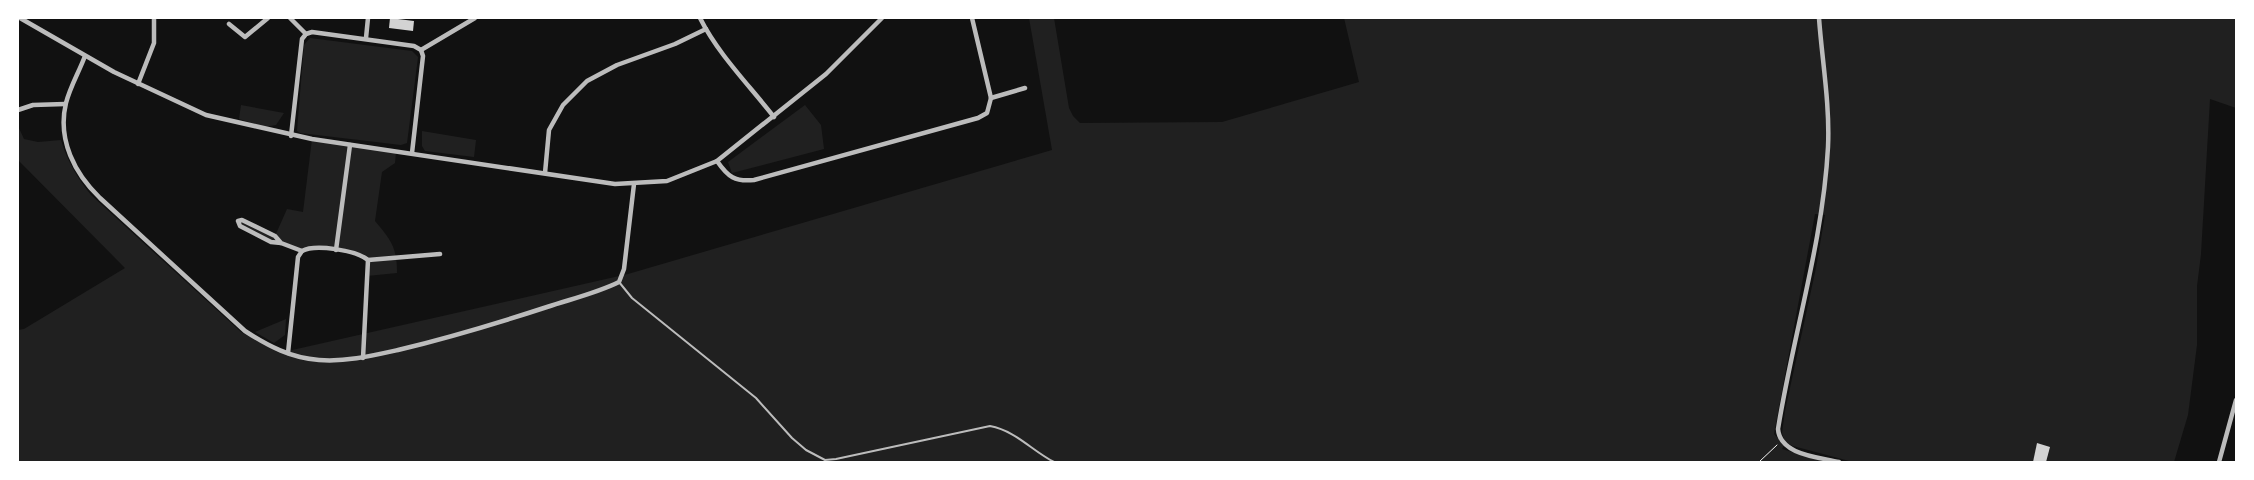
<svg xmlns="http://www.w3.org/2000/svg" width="2254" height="480" viewBox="0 0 2254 480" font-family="Barlow,sans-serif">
  <rect width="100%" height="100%" fill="#111"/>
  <!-- green -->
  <g fill="#202020">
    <path d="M1029,18H1054L1069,108L1073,116L1080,123L1222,122L1359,82L1344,18H2236V108L2210,99L2201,254L2197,286V345L2188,415L2174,462H1853L1793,446L1785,442L1782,433L1785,411L1816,268L1825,215L1815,214L1774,434L1784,445L1782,449L1826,462H18V330L24,329L125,268L18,160V126L24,139L38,142L61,140C67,160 77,178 91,195L241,332L279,353L628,274L1052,150Z"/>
    <polygon points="310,38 412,51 418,57 407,143 401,145 300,133 297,131 304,45"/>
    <polygon points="241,105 284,113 276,125 265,127 239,119"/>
    <polygon points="805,105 821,125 824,149 732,173 728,162"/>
    <polygon points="422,131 476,140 474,157 425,151 422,146"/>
    <path d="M312,139L396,152L395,163L382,172L375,221C391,240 397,247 397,273L367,276L368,260C349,254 321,242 302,251L271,242L240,226L238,221L242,220L275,236L287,209L303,212Z"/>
    <polygon points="286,319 285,335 274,343 255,332"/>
  </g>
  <!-- building -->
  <g fill="#d3d3d3">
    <polygon points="390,18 414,21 413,31 389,28"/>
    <polygon points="2037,443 2050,447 2046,462 2033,462"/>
  </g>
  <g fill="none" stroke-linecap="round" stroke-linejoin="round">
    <!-- path -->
    <polyline stroke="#f5f5f5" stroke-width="1" points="1759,462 1777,445"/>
    <!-- service -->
    <path stroke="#bcbcbc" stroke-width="2" d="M619,282L632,298L756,398L792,438L806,450L825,460L836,459L990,426C1016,431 1031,450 1054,462"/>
    <!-- minor -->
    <g stroke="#bcbcbc" stroke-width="4.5">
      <polyline points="20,18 114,72 206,115 312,139 615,184 667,181 717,161 826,74 882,18"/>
      <polyline points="290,18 306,34"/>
      <path d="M700,18C718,54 749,85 774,117"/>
      <path d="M1819,18C1822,60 1830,104 1828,147C1823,242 1793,335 1778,429C1780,455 1818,457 1839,462"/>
      <polyline points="229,24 245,37 268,18"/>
      <polyline points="366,38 368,18"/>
      <polyline points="421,50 475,18"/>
      <path d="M85,56C79,72 70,87 66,103C57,140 75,174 100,198L245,331C268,346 291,358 319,360C346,362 371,356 398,350C448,338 498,323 547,307C571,299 597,293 619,282L624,269L634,184"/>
      <polyline points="138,84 154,43 154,18"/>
      <polyline points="991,98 1025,88"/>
      <polyline points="18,110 33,105 65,104"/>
      <polyline points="291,136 302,39 306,34 312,32 414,46 421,50 423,56 412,153"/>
      <path d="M717,161C728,177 735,182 754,180L978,118L987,113L991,98L972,18"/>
      <polyline points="545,173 549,130 563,105 587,81 617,65 675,44 706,29"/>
      <path d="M281,243L275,236L242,220L238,221L240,226L271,242L281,243L302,251C315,244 356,250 368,260L440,254"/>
      <polyline points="336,250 350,145"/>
      <polyline points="288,353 298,257 302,251"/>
      <polyline points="363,358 368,260"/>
      <polyline points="2219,462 2236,400"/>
    </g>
  </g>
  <!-- border -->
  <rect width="2254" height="480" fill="none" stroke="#ffffff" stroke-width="38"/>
</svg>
